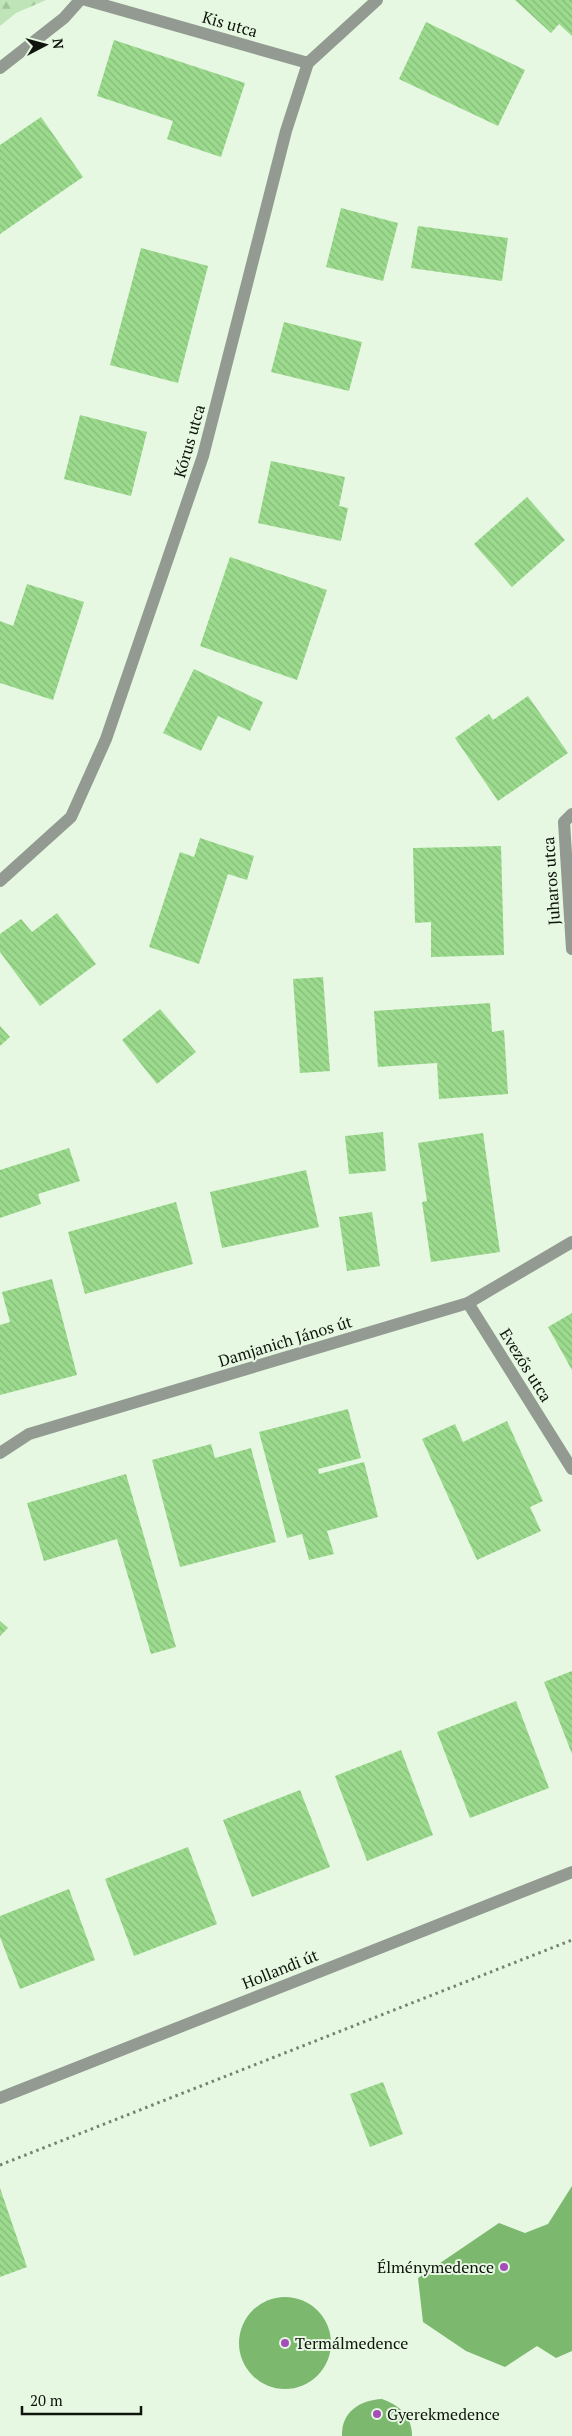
<svg xmlns="http://www.w3.org/2000/svg" width="572" height="2436" viewBox="0 0 572 2436" font-family="'PT Serif',serif">
  <defs>
    <pattern id="forest-firs" width="22" height="20" patternUnits="userSpaceOnUse" patternTransform="scale(1.25)"><rect width="22" height="20" fill="#bfe4b7"/><path d="M5 1l3.5 6h-7zM16 11l3.5 6h-7z" fill="#a3c39c"/></pattern>
    <pattern id="building-back-hatch" width="6" height="6" patternUnits="userSpaceOnUse" patternTransform="scale(1.25)"><rect width="6" height="6" fill="#9cdb8e"/><path d="M-1 5l2 2M0 0l6 6M5-1l2 2" fill="none" stroke="#85bb79"/></pattern>
  </defs>
  <rect width="100%" height="100%" fill="#e6f8e2"/>
  <!-- forest -->
  <polygon fill="url(#forest-firs)" points="0,0 46,0 16,13 0,26"/>
  <!-- water -->
  <g fill="#7cb96f">
    <polygon points="572,2186 572,2351 556,2358 537,2346 505,2367 466,2351 423,2322 418,2278 499,2223 525,2233 548,2224"/>
    <circle cx="285" cy="2343" r="46"/>
    <path d="M382,2399C399,2405 412,2416 412,2436H342C341,2412 360,2400 382,2399Z"/>
  </g>
  <!-- building -->
  <g fill="url(#building-back-hatch)">
    <polygon points="515,0 572,0 572,36 559,24 551,33"/>
    <polygon points="426,22 525,70 498,126 399,79"/>
    <polygon points="114,40 245,83 221,157 167,139 173,121 97,96"/>
    <polygon points="41,117 83,177 0,234 0,145"/>
    <polygon points="341,208 398,223 383,281 326,267"/>
    <polygon points="418,226 508,238 502,281 411,268"/>
    <polygon points="141,248 208,266 178,383 110,365"/>
    <polygon points="284,322 362,342 349,391 271,372"/>
    <polygon points="80,415 147,432 131,496 64,479"/>
    <polygon points="271,461 345,477 339,506 348,508 341,541 258,523"/>
    <polygon points="527,497 565,540 512,587 474,544"/>
    <polygon points="230,557 327,590 297,680 200,646"/>
    <polygon points="27,584 84,602 53,700 0,683 0,621 13,626"/>
    <polygon points="194,669 263,702 250,731 218,716 201,751 163,733"/>
    <polygon points="528,696 568,753 498,801 455,738 489,714 493,720"/>
    <polygon points="200,838 254,856 247,880 228,874 199,964 149,947 180,852 194,857"/>
    <polygon points="501,846 504,955 431,957 431,922 415,923 413,848"/>
    <polygon points="57,913 96,964 40,1006 0,952 0,934 21,919 32,932"/>
    <polygon points="323,977 330,1071 300,1073 293,979"/>
    <polygon points="490,1003 492,1032 504,1030 508,1094 439,1099 437,1063 378,1067 374,1011"/>
    <polygon points="160,1009 196,1052 157,1084 122,1040"/>
    <polygon points="0,1026 10,1037 0,1046"/>
    <polygon points="383,1132 386,1171 349,1174 345,1136"/>
    <polygon points="483,1133 500,1252 431,1262 422,1202 427,1201 418,1143"/>
    <polygon points="69,1148 80,1181 38,1194 41,1204 0,1218 0,1170"/>
    <polygon points="306,1170 319,1227 222,1248 210,1192"/>
    <polygon points="176,1202 193,1264 85,1294 68,1232"/>
    <polygon points="372,1212 380,1266 347,1271 339,1217"/>
    <polygon points="52,1279 77,1375 0,1395 0,1325 10,1322 2,1292"/>
    <polygon points="572,1313 572,1370 548,1327"/>
    <polygon points="348,1409 361,1458 318,1469 319,1474 364,1462 378,1517 327,1531 334,1554 309,1560 302,1534 287,1538 259,1432"/>
    <polygon points="507,1421 543,1501 530,1507 541,1531 477,1560 422,1439 455,1424 463,1442"/>
    <polygon points="211,1444 215,1458 251,1448 276,1542 180,1567 152,1460"/>
    <polygon points="126,1474 176,1647 151,1654 117,1539 44,1561 27,1503"/>
    <polygon points="0,1621 8,1628 0,1636"/>
    <polygon points="572,1671 572,1754 544,1682"/>
    <polygon points="516,1701 549,1788 470,1818 437,1732"/>
    <polygon points="401,1750 433,1835 367,1861 335,1776"/>
    <polygon points="300,1790 330,1867 252,1897 223,1820"/>
    <polygon points="188,1847 217,1924 134,1956 105,1879"/>
    <polygon points="69,1889 95,1960 20,1989 0,1937 0,1916"/>
    <polygon points="383,2082 403,2134 370,2147 350,2094"/>
    <polygon points="0,2188 27,2267 0,2277"/>
  </g>
  <g fill="none" stroke-linecap="round" stroke-linejoin="round">
    <!-- path -->
    <polyline stroke="#758172" stroke-width="3" stroke-dasharray="2.5 4" stroke-linecap="butt" points="0,2165 572,1940"/>
    <!-- minor -->
    <g stroke="#929a91" stroke-width="12">
      <polyline points="86,0 308,63"/>
      <polyline points="0,68 64,18 80,0"/>
      <polyline points="572,814 564,822 572,949"/>
      <polyline points="0,881 71,817 106,739 203,456 286,131 308,63 377,0"/>
      <polyline points="468,1303 572,1469"/>
      <polyline points="0,1453 29,1434 468,1303 572,1242"/>
    </g>
    <!-- tertiary -->
    <polyline stroke="#929a91" stroke-width="12" points="0,2098 572,1872"/>
  </g>
  <!-- markers -->
  <g fill="#a54db9" stroke="#e6f8e2" stroke-width="2">
    <circle cx="504" cy="2267" r="5"/>
    <circle cx="285" cy="2343" r="5"/>
    <circle cx="377" cy="2414" r="5"/>
  </g>
  <g text-anchor="middle" dominant-baseline="central" stroke-width="4" stroke-linejoin="round" paint-order="stroke">
    <!-- street labels -->
    <g font-size="16" fill="#0f150d" stroke="#e6f8e2">
      <text transform="translate(230 24) rotate(16)">Kis utca</text>
      <text transform="translate(189 441) rotate(-74)">Kórus utca</text>
      <text transform="translate(551 881) rotate(-94)">Juharos utca</text>
      <text transform="translate(285 1341) rotate(-17)">Damjanich János út</text>
      <text transform="translate(526 1365) rotate(58)">Evezős utca</text>
      <text transform="translate(280 1969) rotate(-22)">Hollandi út</text>
    </g>
    <!-- poi labels -->
    <g font-size="16" fill="#0f150d" stroke="#e6f8e2" text-anchor="start">
      <text x="494" y="2267" text-anchor="end">Élménymedence</text>
      <text x="295" y="2343">Termálmedence</text>
      <text x="387" y="2414">Gyerekmedence</text>
    </g>
  </g>
  <!-- north arrow -->
  <g transform="translate(45 45) rotate(84)" stroke="#e6f8e2" stroke-width="4" paint-order="stroke">
  <path d="M0-4L9 19L0 12L-9 19Z" fill="#0f150d"/>
  <text y="-8" font-size="14" font-weight="bold" text-anchor="middle" fill="#0f150d">N</text>
  </g>
  <!-- scale -->
  <path d="M22 2406v8h119v-8" fill="none" stroke="#0f150d" stroke-width="2.5"/>
  <text x="30" y="2406" font-size="15" fill="#0f150d" stroke="#e6f8e2" stroke-width="4" paint-order="stroke">20 m</text>
</svg>
